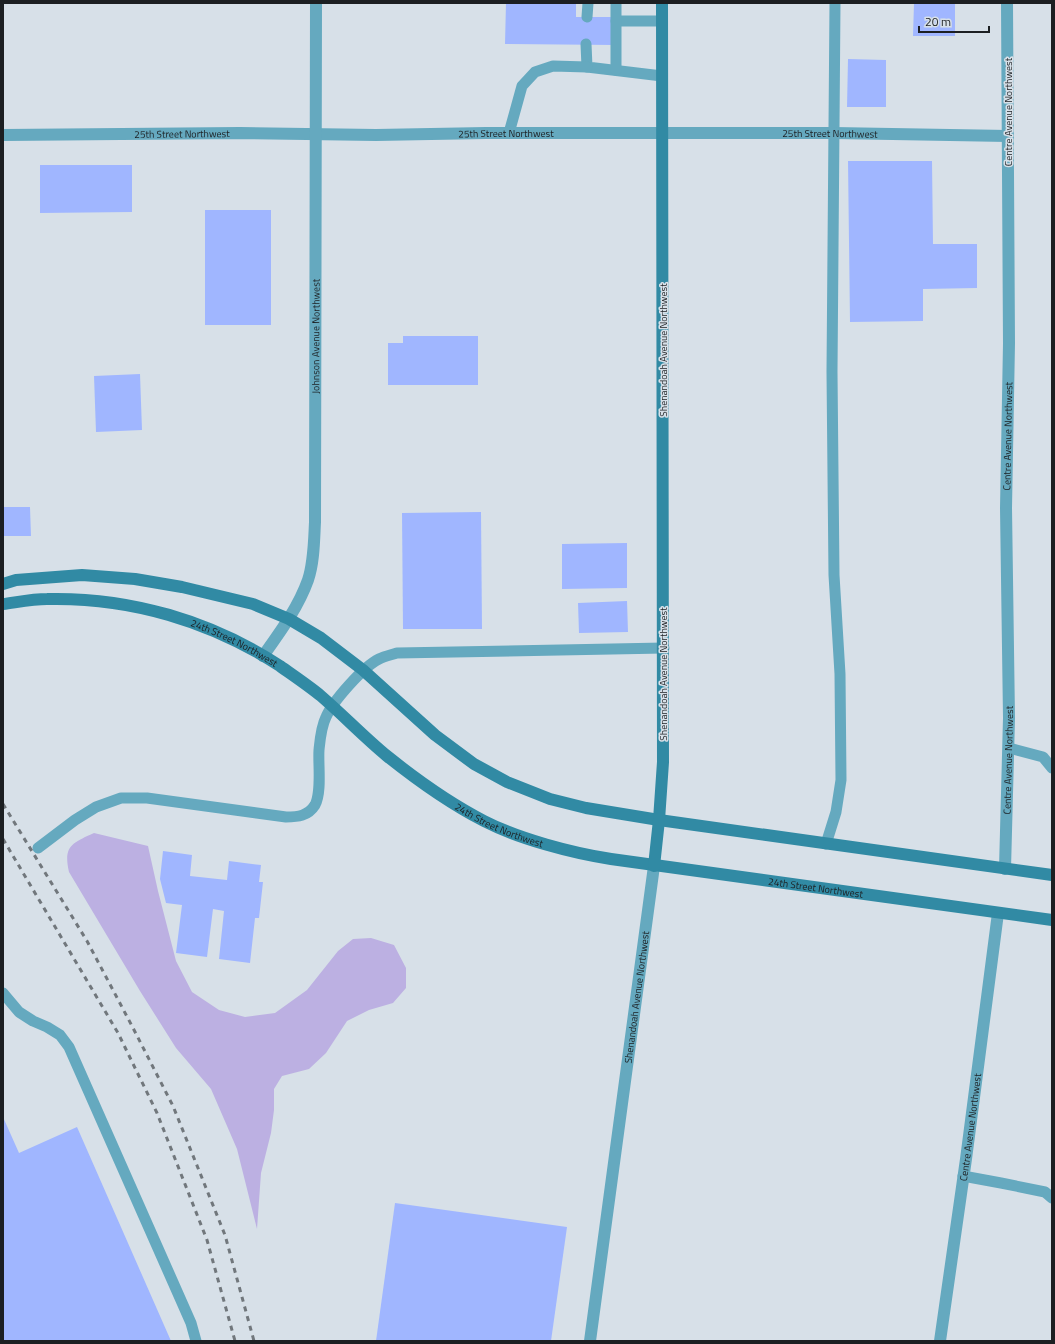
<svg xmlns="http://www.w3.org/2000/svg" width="1055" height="1344" viewBox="0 0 1055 1344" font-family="'Titillium Web',sans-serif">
  <rect width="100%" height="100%" fill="#d7e0e8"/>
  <!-- green -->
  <path fill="#bcb0e2" d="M94,833L148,846L158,891L176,961L192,992L219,1010L245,1017L275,1013L307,990L338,951L353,939L371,938L394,945L406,968V988L393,1003L369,1010L347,1021L326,1053L309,1069L282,1076L274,1089V1110L271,1133L261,1173L257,1229L237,1149L211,1089L176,1048L140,991L69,872C63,846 72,843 94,833Z"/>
  <!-- building -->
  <g fill="#a0b6ff">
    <polygon points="506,3 576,3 576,17 615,17 615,45 505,44"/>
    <polygon points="914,3 955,3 955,36 913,36"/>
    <polygon points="848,59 886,60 886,107 847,107"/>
    <polygon points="848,161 932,161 933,244 977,244 977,288 923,289 923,321 850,322"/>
    <polygon points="40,165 132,165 132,212 40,213"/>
    <rect x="205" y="210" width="66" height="115"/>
    <polygon points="403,336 478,336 478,385 388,385 388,343 403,343"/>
    <polygon points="140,374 142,430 96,432 94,376"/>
    <polygon points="3,507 30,507 31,536 3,536"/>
    <polygon points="481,512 482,629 403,629 402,513"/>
    <polygon points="627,543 627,588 562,589 562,544"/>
    <polygon points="627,601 628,632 579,633 578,603"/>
    <polygon points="163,851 192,855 190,876 227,880 229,861 261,865 259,882 263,882 259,918 255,918 250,963 219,959 224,911 213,909 207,957 176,953 182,905 166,903 160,879"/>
    <polygon points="3,1117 19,1153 77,1127 171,1341 3,1341"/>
    <polygon points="395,1203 567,1227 551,1341 376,1341"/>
  </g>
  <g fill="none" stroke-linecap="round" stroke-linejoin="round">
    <!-- service -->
    <g stroke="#65a9bf" stroke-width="11">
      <polyline points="587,17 588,3"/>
      <polyline points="616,21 662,21"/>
      <polyline points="586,44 587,67 662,76"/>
      <polyline points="616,70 616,3"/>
      <polyline points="509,133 522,86 535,72 553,66 587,67"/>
      <polyline points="1009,748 1043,757 1052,768"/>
      <polyline points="826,844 836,812 841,780 840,674 834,575 832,372 835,3"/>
      <path d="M38,848L75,820L96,807L121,798H147L286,817C298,817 308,816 315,805C322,792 318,765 319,750C320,740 321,727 326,717C333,701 363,667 379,659C385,656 391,655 397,653L664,648"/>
      <polyline points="3,993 19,1012 33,1021 47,1027 60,1035 69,1047 191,1323 196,1341"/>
      <polyline points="963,1176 1001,1183 1045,1192 1052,1198"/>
    </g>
    <!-- minor -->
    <g stroke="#65a9bf" stroke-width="12">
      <path id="s1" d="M3,135L240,133L376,135L486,133H834L1008,136"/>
      <path id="s2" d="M263,656C280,632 298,608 308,580C314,562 314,541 315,522L316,3"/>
      <path id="s3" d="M1005,869L1009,718L1006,508L1009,343L1007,3"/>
      <path id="s4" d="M940,1341L966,1159L998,913"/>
    </g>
    <!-- tertiary -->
    <path stroke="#65a9bf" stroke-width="12" id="s5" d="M590,1341L654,866"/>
    <!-- secondary -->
    <g stroke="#318aa4" stroke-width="12">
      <polyline points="3,584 16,580 82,575 135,579 182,587 253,604 289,619 321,638 363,670 435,735 474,764 507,782 550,799 586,808 659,820 1052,875"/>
      <path id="s6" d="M3,604C18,602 33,599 47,599C130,597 211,621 280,666C294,676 309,686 321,696C344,716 364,737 387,756C417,780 449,803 484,821C519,839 572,853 611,859L1052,920"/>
      <polyline points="654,866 659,820 663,762 662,3"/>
    </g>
    <!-- rail -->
    <g stroke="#71777c" stroke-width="3" stroke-dasharray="5 5" stroke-linecap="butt">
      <polyline points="3,804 87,941 132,1026 173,1106 225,1235 254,1341"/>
      <polyline points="3,839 118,1033 157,1113 207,1240 235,1341"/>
    </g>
  </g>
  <g text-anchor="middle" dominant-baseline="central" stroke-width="3" stroke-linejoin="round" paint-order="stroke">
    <!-- street labels -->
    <g font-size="10" fill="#1c1f22" stroke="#d7e0e8">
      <text transform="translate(1008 112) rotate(-90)">Centre Avenue Northwest</text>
      <text stroke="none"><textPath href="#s1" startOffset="179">25th Street Northwest</textPath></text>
      <text stroke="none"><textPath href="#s1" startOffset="503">25th Street Northwest</textPath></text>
      <text stroke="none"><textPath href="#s1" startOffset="827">25th Street Northwest</textPath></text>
      <text stroke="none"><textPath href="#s2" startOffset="333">Johnson Avenue Northwest</textPath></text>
      <text transform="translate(663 350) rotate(-90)">Shenandoah Avenue Northwest</text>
      <text stroke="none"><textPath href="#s3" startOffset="433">Centre Avenue Northwest</textPath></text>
      <text stroke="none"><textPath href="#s6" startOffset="239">24th Street Northwest</textPath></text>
      <text transform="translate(663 674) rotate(-90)">Shenandoah Avenue Northwest</text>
      <text stroke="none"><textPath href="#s3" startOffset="109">Centre Avenue Northwest</textPath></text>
      <text stroke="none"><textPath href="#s6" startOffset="563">24th Street Northwest</textPath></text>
      <text stroke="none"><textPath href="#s6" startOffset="887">24th Street Northwest</textPath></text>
      <text stroke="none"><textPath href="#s5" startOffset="347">Shenandoah Avenue Northwest</textPath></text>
      <text stroke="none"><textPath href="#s4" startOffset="216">Centre Avenue Northwest</textPath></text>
    </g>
  </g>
  <!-- border -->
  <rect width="1055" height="1344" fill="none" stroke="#1c1f22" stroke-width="8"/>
  <!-- scale -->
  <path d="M919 26v6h70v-6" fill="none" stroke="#1c1f22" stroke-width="2"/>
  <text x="925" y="26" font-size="12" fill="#1c1f22" stroke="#d7e0e8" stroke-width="3" paint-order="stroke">20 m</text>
</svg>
